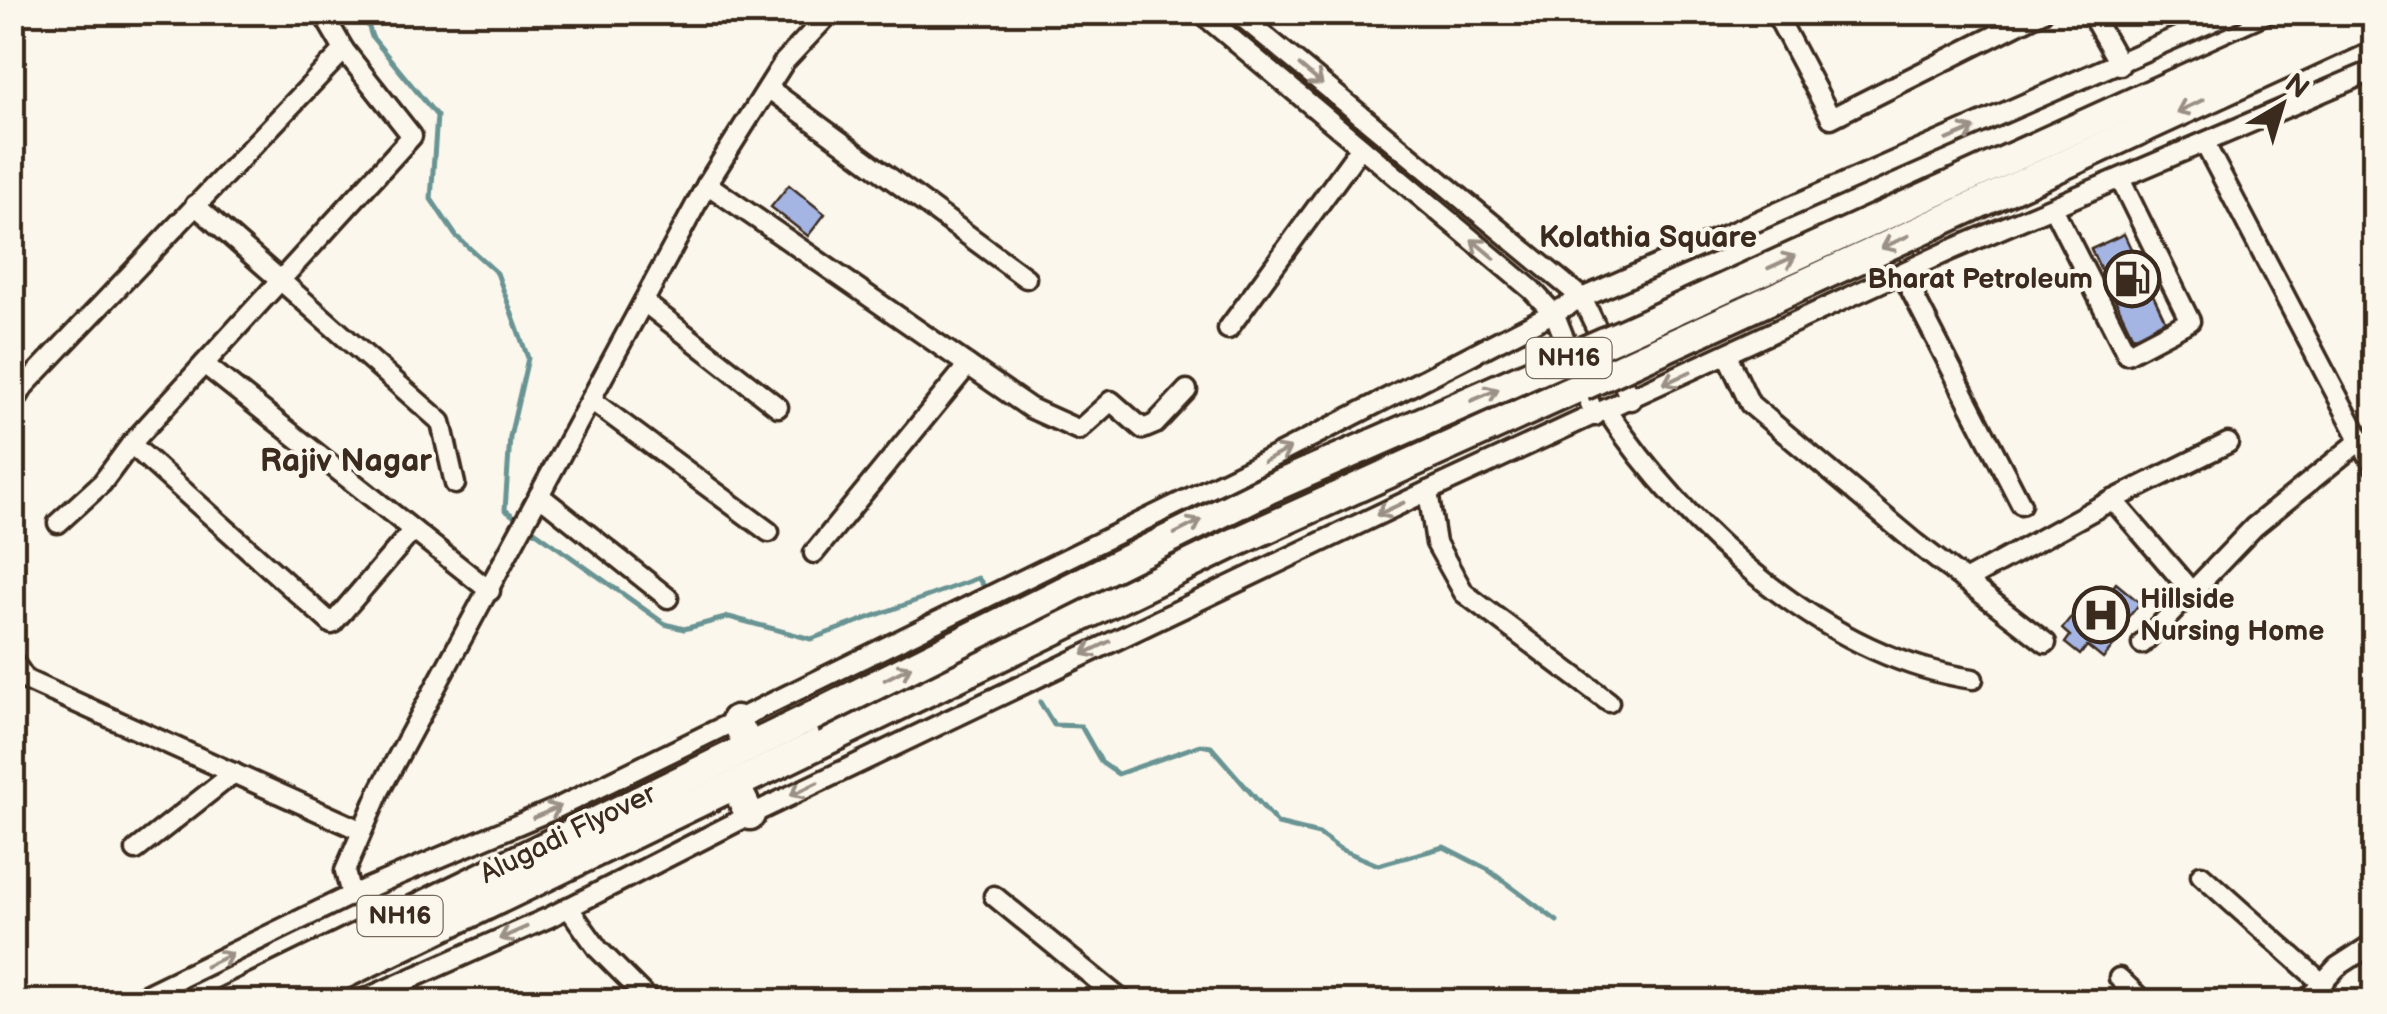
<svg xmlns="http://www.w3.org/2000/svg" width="2387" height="1014" viewBox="0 0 2387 1014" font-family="'Balsamiq Sans',sans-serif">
  <rect width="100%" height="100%" fill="#fbf7ec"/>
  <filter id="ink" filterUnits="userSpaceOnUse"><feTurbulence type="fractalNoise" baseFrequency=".01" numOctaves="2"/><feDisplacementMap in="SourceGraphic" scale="20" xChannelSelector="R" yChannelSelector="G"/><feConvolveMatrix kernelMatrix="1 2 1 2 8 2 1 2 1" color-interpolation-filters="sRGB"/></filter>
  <g filter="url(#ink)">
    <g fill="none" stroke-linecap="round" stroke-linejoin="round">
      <!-- stream -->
      <g stroke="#699493" stroke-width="5">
        <polyline points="364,12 372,37 437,116 431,199 456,236 497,273 528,358 510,437 505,510 665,624 684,629 729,617 811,639 978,578 987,590"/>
        <polyline points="1040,702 1054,725 1081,726 1102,763 1118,774 1200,745 1211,747 1278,824 1319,834 1340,849 1378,865 1444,847 1487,869 1557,921"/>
      </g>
    </g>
    <!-- building -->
    <g fill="#a4b4e3" stroke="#3b2a1e" stroke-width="2.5">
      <polygon points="789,185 825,214 808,236 771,207"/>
      <polygon points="2124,234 2165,320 2133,337 2091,249"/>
      <polygon points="2116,583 2140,603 2120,628 2125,632 2103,659 2087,646 2080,655 2065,643 2070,636 2062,629 2092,592 2102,601"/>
    </g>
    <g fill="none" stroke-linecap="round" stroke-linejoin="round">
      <!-- minor casing -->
      <g stroke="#3b2a1e" stroke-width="25">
        <g id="minor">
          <polyline points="322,12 344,50"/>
          <polyline points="1200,12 1532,290 1555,315 1595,416"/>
          <polyline points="1236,12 1582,298 1631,400"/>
          <polyline points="1775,12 1831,118 2042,12"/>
          <polyline points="2090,12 2120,65"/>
          <polyline points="768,88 1026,278"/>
          <polyline points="2205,144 2374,466"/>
          <polyline points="707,184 1030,408 1079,430 1111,401 1143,429 1155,424 1187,390"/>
          <polyline points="195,205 441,422 455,484"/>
          <polyline points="2053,208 2127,354 2190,321 2120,179"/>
          <polyline points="1902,273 2021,504"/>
          <polyline points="644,302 778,407"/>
          <polyline points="1228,329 1361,147"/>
          <polyline points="1727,355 1750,404 1916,543 2046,643"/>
          <polyline points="204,364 490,591"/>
          <polyline points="591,400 769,532"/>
          <polyline points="12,407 24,386 344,50 412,136 131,444 332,624 413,530"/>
          <path d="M1607,411C1685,529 1826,658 1973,679"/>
          <polyline points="1428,491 1436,543 1464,593 1609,702"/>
          <polyline points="539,495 668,598"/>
          <polyline points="2113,500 2192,592"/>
          <polyline points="58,523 102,483 131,444"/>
          <polyline points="814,553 968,365"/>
          <polyline points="1965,581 2099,507 2228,443"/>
          <polyline points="2142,644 2254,527 2361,440"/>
          <polyline points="12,660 26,680 360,830"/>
          <polyline points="136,850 234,773"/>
          <polyline points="2201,875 2322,983"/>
          <polyline points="351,895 345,871 380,790 707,184 784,62 831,12"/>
          <polyline points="994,896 1124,1002"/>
          <polyline points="568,907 598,949 651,1002"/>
          <polyline points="2119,978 2144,1002"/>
          <polyline points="927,1000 928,1002"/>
          <polyline points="131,1002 351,895 557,808 1259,464 1582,298 2234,12"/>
          <polyline points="358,1002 550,917 750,815 1428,491 1951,250 2374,70"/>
          <polyline points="2305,1002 2337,967 2374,943"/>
        </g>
      </g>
      <!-- highway casing -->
      <g stroke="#3b2a1e" stroke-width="35">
        <g id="highway">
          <polyline points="736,720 749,747"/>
          <polyline points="736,787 750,815"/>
          <polyline points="226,1002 811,717"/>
          <polyline points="286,1002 1232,544 1582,386"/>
        </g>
      </g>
      <!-- minor -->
      <use href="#minor" stroke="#fbf7ec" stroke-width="18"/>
      <!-- highway -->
      <use href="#highway" stroke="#fbf7ec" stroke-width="28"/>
      <!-- highway-bridge casing -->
      <g stroke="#3b2a1e" stroke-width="35" stroke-linecap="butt">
        <g id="highway-bridge">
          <polyline points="1582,386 2374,22"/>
          <polyline points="811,717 1269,489 1625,333 2333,12"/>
        </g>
      </g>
      <!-- highway-bridge -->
      <use href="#highway-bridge" stroke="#fbf7ec" stroke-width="28"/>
    </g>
    <!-- one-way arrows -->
    <defs><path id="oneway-shaft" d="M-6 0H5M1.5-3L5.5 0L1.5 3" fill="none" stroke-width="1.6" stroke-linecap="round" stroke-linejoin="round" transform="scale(2.5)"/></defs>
    <g stroke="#9b9085">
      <use href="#oneway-shaft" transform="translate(1311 75) rotate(40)"/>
      <use href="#oneway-shaft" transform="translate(2190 106) rotate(155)"/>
      <use href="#oneway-shaft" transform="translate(1961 134) rotate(-23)"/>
      <use href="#oneway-shaft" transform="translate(1895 242) rotate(155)"/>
      <use href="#oneway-shaft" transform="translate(1483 249) rotate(-140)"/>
      <use href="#oneway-shaft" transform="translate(1782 262) rotate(-24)"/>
      <use href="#oneway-shaft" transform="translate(1677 378) rotate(155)"/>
      <use href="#oneway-shaft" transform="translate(1485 395) rotate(-23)"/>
      <use href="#oneway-shaft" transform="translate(1277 455) rotate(-28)"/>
      <use href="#oneway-shaft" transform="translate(1390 509) rotate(155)"/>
      <use href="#oneway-shaft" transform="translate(1188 527) rotate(-27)"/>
      <use href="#oneway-shaft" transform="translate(1096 648) rotate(154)"/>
      <use href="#oneway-shaft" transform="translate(898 673) rotate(-27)"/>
      <use href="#oneway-shaft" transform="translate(804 789) rotate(154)"/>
      <use href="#oneway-shaft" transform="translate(547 812) rotate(-23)"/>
      <use href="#oneway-shaft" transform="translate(513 933) rotate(156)"/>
      <use href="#oneway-shaft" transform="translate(219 960) rotate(-26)"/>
    </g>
  </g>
  <!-- icons -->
  <defs>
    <g id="fuel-ring" transform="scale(2.875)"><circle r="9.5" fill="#fbf7ec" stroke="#3b2a1e" stroke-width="1.5"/><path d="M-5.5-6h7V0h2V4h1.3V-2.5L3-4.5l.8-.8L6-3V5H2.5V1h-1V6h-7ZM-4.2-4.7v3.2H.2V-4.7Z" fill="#3b2a1e"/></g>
    <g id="hospital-ring" transform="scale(2.875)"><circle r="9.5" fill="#fbf7ec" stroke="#3b2a1e" stroke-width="1.5"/><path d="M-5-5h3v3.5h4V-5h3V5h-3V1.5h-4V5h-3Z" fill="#3b2a1e"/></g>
  </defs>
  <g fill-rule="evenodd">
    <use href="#fuel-ring" x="2132" y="279"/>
    <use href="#hospital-ring" x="2101" y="615"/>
  </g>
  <g text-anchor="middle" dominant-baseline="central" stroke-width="8" stroke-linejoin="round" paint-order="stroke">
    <!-- shield labels -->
    <g fill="#fbf7ec" stroke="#75685c" stroke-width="2.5">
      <rect x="1526.5" y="338" width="85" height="40" rx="8"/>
      <rect x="357.5" y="896" width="85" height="40" rx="8"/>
    </g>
    <g font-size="25" font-weight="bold" fill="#3b2a1e">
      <text x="1569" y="358">NH16</text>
      <text x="400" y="916">NH16</text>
    </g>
    <!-- poi labels -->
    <g font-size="28" font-weight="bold" fill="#3b2a1e" stroke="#fbf7ec" text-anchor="end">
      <text x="2093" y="279">Bharat Petroleum</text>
      <text x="2140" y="599" text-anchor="start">Hillside<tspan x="2140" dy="32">Nursing Home</tspan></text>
    </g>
    <!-- street labels -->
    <g font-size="28" fill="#3b2a1e" stroke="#fbf7ec">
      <text transform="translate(568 834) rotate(-26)">Alugadi Flyover</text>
    </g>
    <!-- neighbourhood labels -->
    <g font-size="30" font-weight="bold" fill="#3b2a1e" stroke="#fbf7ec">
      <text x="1648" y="238">Kolathia Square</text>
    </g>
    <!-- quarter labels -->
    <g font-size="32" font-weight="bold" fill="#3b2a1e" stroke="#fbf7ec">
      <text x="346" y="461">Rajiv Nagar</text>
    </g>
  </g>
  <!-- margin -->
  <rect width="2387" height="1014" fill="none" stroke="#fbf7ec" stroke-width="50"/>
  <rect x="25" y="25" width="2337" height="964" fill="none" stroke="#3b2a1e" stroke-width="4" filter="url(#ink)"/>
  <!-- north arrow -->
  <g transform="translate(2282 105) rotate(38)" stroke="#fbf7ec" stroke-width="8" paint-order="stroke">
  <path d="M0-8L18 38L0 25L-18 38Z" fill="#3b2a1e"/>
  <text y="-15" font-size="28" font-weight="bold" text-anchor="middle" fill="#3b2a1e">N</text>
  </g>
</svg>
